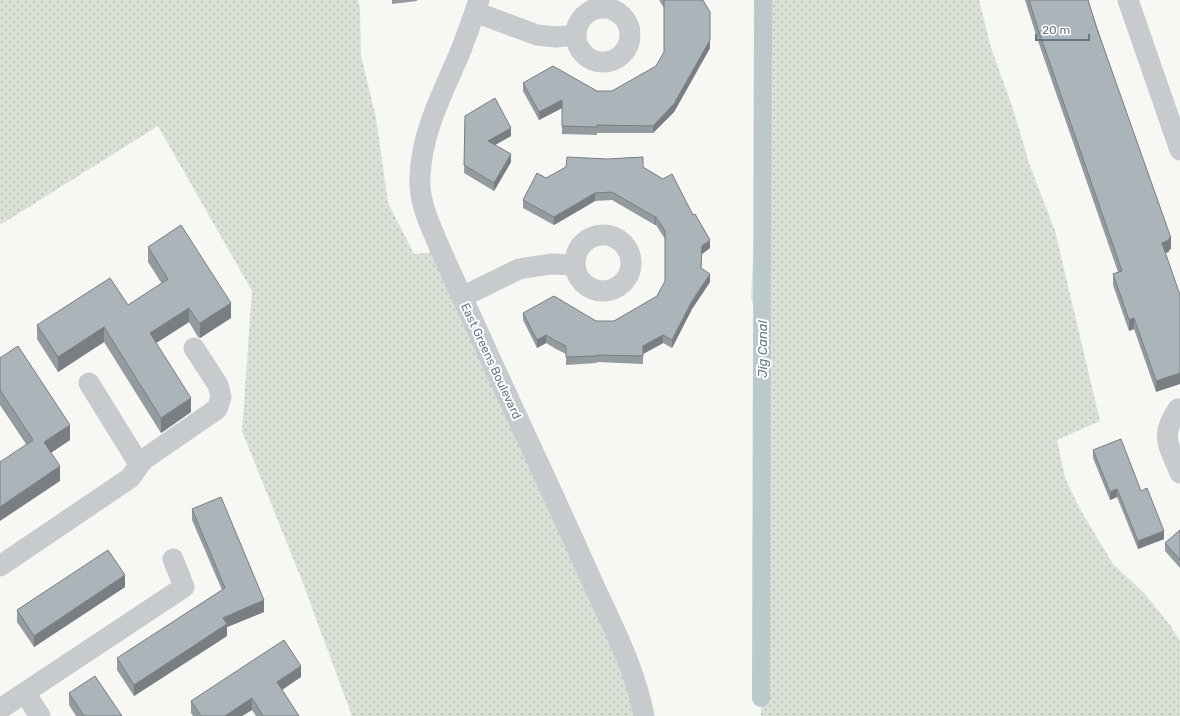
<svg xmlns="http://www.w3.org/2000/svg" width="1180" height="716" viewBox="0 0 1180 716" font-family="Rubik,sans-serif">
  <defs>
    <pattern id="grass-dots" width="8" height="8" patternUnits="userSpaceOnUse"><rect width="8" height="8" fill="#d9e0d5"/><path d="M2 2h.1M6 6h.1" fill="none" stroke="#b4bab2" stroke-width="1.8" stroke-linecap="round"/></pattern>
  </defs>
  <rect width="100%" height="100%" fill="#f7f7f4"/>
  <!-- grass -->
  <g fill="url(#grass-dots)">
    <polygon points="0,0 358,0 360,9 361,56 376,118 388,203 414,254 437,252 647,716 352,716 301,578 242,431 252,291 158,126 0,225"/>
    <polygon points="761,0 979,0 991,48 1012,106 1030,166 1055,231 1100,421 1057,440 1065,478 1081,511 1113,564 1144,593 1170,625 1180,641 1180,716 761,716 768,350 757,321 751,297 759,155"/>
  </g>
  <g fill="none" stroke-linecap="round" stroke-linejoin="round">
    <!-- canal -->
    <polyline stroke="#bbc8cc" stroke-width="18" points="761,698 763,0"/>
    <!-- minor -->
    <g stroke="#c7cbce" stroke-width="21">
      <path d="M479,0C473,18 466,37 459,55C442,94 422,132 420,176C418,203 432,229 442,253C450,270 457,287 465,303C506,395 550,486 591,579C611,623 635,668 644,716"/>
      <polyline points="1128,0 1180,150"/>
      <circle cx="603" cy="35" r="27"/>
      <polyline points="475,12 537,35 556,37 576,35"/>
      <circle cx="603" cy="263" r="28"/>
      <polyline points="462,297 519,269 551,264 574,265"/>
      <polyline points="89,383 139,464"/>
      <path d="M1180,409H1178C1159,437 1169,445 1180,473"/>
      <polyline points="0,566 130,478 143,460 217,409 221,397 218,385 194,348"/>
      <polyline points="25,693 40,716"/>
      <polyline points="0,709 184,587 173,559"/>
    </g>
  </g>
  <!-- wall -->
  <g fill="#939b9f">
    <polygon points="392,0 417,0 417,1 392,4"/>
    <polygon points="659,0 703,0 710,48 674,112 653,133 597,133 597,135 562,134 562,108 539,120 523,91 523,83 597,91 612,91 656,66 664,52 664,8"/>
    <polygon points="1025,0 1088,0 1171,249 1169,250 1169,252 1165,253 1156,392 1134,329 1129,331 1113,285 1113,274 1118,272 1038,41"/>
    <polygon points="465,116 511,136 495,145 511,162 494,191 464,173"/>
    <polygon points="643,167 710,248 702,254 701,268 710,282 692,309 672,348 663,343 643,354 643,364 597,362 597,363 566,365 566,354 556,349 546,343 537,348 523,320 523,313 596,321 614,321 657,296 665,281 665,239 656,225 655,225 612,200 595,201 554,225 523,208 523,200 546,178"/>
    <polygon points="148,247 231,318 200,338 198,337 189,322 156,343 191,412 161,433 104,342 58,372 37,339 37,325 128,305 162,284 148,262"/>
    <polygon points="0,358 70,440 51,453 60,481 26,444 0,405"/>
    <polygon points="1093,450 1141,491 1164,539 1138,549 1117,497 1110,500 1093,458"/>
    <polygon points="192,509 264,612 227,627 227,636 134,696 117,670 117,658 222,590 192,520"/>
    <polygon points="1180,530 1180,568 1165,551 1165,543"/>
    <polygon points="125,587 34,647 17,622 17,610"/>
    <polygon points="301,677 282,690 299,716 256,716 252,710 242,716 193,716 191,713 191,701"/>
    <polygon points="69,693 122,716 76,716 69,705"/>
  </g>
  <!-- shaded-wall -->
  <g fill="#787e82">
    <polygon points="710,40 710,48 674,112 653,133 653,126"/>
    <polygon points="562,100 562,108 539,120 539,112"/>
    <polygon points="511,128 511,136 488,149 488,141"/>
    <polygon points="511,154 511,162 494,191 494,183"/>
    <polygon points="595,193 595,201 554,225 554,217"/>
    <rect x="655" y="217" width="1" height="8"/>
    <polygon points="1169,238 1171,238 1171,249 1169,250 1169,252 1162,254 1162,243"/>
    <polygon points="710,240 710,248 702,254 702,246"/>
    <polygon points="710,274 710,282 692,309 672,348 672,340 692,301"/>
    <polygon points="231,303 231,318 200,338 200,323"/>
    <polygon points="189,308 189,322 150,347 150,333"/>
    <polygon points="1134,318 1134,329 1129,331 1129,320"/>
    <polygon points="104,327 104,342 58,372 58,357"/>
    <polygon points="546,335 546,343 537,348 537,340"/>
    <polygon points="663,335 663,343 643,354 643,364 643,346"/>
    <polygon points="1180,373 1180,384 1156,392 1156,381"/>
    <polygon points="191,398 191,412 161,433 161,418"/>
    <polygon points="70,425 70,440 44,457 44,442"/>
    <polygon points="60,466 60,481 0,521 0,507"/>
    <polygon points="1117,489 1117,497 1110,500 1110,492"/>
    <polygon points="1164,531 1164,539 1138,549 1138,541"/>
    <polygon points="125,575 125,587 34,647 34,636"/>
    <polygon points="264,600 264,612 227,627 227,636 134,696 134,685 223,618"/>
    <polygon points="301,666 301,677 277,693 277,682"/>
    <polygon points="252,698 252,710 242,716 225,716"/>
  </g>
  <!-- building -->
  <g fill="#abb4b9" stroke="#787e82">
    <polygon points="664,0 703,0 710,12 710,40 674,104 653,126 597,125 597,127 562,126 562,100 539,112 523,83 553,66 597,91 612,91 656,66 664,52"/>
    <polygon points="1029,0 1088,0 1096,26 1171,238 1169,238 1169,240 1162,243 1180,295 1180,373 1156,381 1134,318 1129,320 1113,274 1122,271 1038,29"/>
    <polygon points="495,98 511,128 488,141 511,154 494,183 464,165 465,116"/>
    <polygon points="567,157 607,159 643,157 643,167 663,179 672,174 693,215 695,214 710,240 702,246 701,268 710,274 692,301 672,340 663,335 643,346 643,356 597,355 597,356 566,357 566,346 556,341 546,335 537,340 523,313 554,296 596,321 614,321 657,296 665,281 665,231 656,217 655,217 612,192 595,193 554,217 523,200 537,173 546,178 566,167"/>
    <polygon points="181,225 231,303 200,323 198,322 189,308 150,333 191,398 161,418 104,327 58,357 37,325 110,278 128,305 168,279 148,247"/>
    <polygon points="18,346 70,425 44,442 60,466 0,507 0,462 33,440 0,390 0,358"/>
    <polygon points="1121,439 1141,491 1147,488 1164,531 1138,541 1117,489 1110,492 1093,450"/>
    <polygon points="221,497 264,600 223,618 227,624 134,685 117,658 225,588 192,509"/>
    <polygon points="1180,530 1180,560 1165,543"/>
    <polygon points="108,550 125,575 34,636 17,610"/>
    <polygon points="284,640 301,666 277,682 299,716 263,716 252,698 225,716 201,716 191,701"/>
    <polygon points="95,676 122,716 84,716 69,693"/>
  </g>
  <g text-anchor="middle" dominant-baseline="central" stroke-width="4" stroke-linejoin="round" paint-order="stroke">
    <!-- street labels -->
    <g font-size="12" fill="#647987" stroke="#fff">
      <text transform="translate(491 361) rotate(65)">East Greens Boulevard</text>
    </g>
    <!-- water labels -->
    <g font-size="13" font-style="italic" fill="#607b83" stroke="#fff">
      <text transform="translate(762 349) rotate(-90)">Jig Canal</text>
    </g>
  </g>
  <!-- scale -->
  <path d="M1036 34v6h53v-6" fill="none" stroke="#647987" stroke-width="2"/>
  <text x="1042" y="34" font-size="12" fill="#647987" stroke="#ffffff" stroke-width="3" paint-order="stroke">20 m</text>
</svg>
